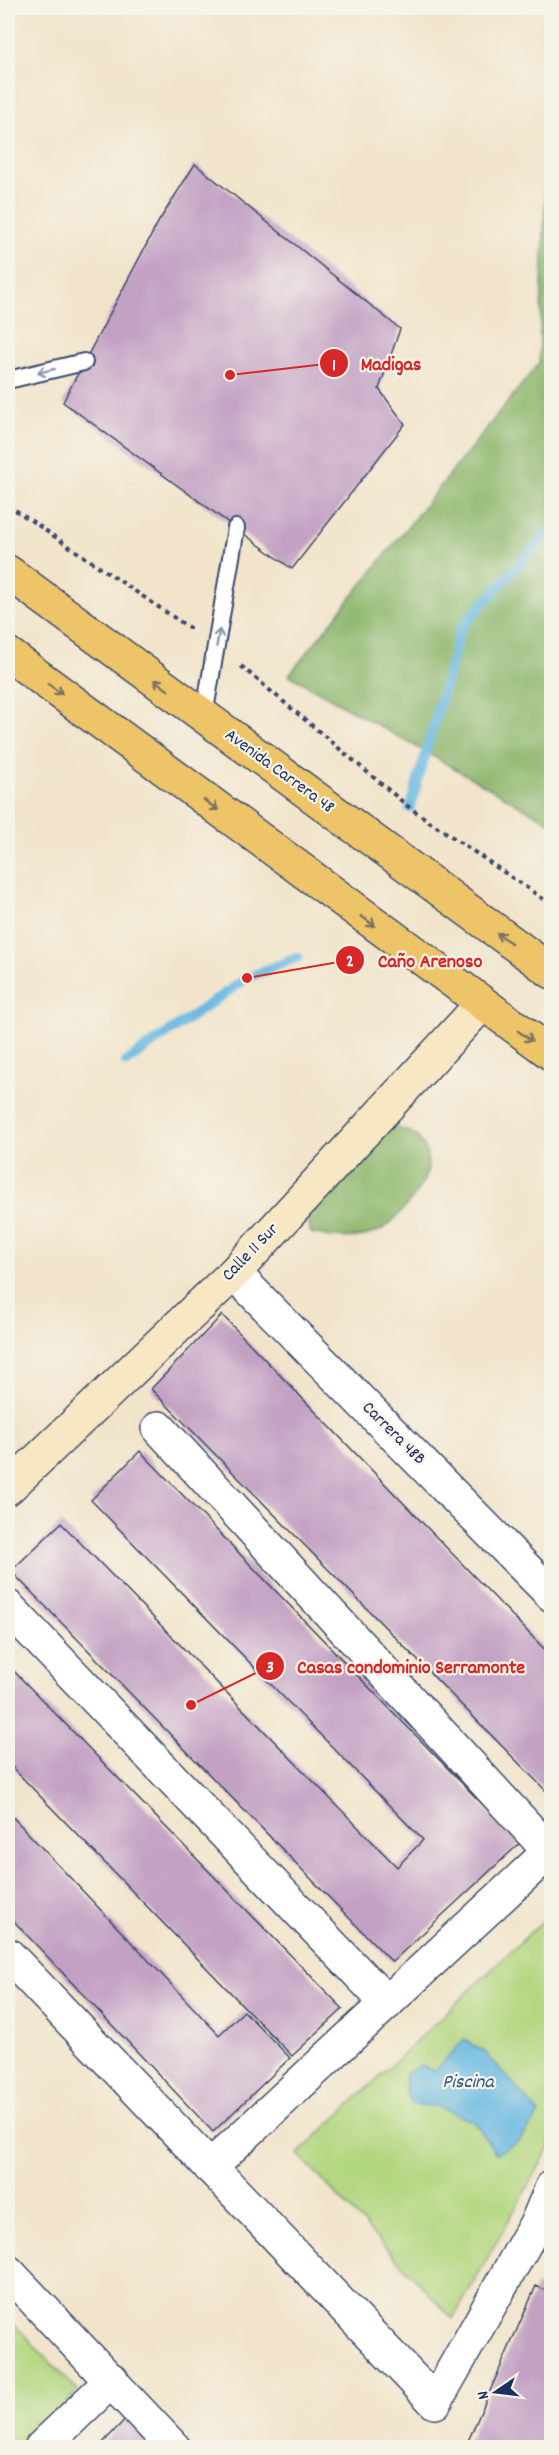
<svg xmlns="http://www.w3.org/2000/svg" width="559" height="2455" viewBox="0 0 559 2455" font-family="Dekko,sans-serif">
  <rect width="100%" height="100%" fill="#f7f3e8"/>
  <filter id="ink" filterUnits="userSpaceOnUse"><feTurbulence type="fractalNoise" baseFrequency=".0167" numOctaves="2"/><feDisplacementMap in="SourceGraphic" scale="12" xChannelSelector="R" yChannelSelector="G"/><feConvolveMatrix kernelMatrix="1 2 1 2 8 2 1 2 1" color-interpolation-filters="sRGB"/></filter>
  <filter id="wash" filterUnits="userSpaceOnUse"><feTurbulence type="fractalNoise" baseFrequency=".008" numOctaves="4" result="noise"/><feDisplacementMap in="SourceGraphic" scale="24" xChannelSelector="R" yChannelSelector="G"/><feGaussianBlur stdDeviation="1.35" result="paint"/><feColorMatrix in="noise" values="0 0 0 0 0 0 0 0 0 0 0 0 0 0 0 0 0 1.4 0 .05"/><feComposite in="paint" operator="in"/></filter>
  <g filter="url(#wash)">
    <rect width="100%" height="100%" fill="#f1e4ca"/>
    <!-- green -->
    <g fill="#b3d780" stroke="#67836f" stroke-width="1.5">
      <polygon points="551,1913 551,2145 453,2319 298,2154"/>
      <polygon points="8,2318 78,2391 20,2447 8,2447"/>
    </g>
    <!-- forest -->
    <g fill="#8eb86e" stroke="#547466" stroke-width="1.5">
      <polygon points="551,97 551,823 289,675 539,363 549,104"/>
      <path d="M387,1125C398,1129 412,1130 420,1140C427,1148 430,1166 426,1175C420,1191 395,1223 379,1231C357,1241 333,1238 311,1233L305,1212Z"/>
    </g>
    <!-- water -->
    <polygon fill="#67b8e2" stroke="#4174a0" stroke-width="1.5" points="464,2040 485,2052 540,2114 519,2141 496,2154 475,2122 436,2106 413,2105 406,2093 405,2075 420,2065 434,2071"/>
    <g fill="none" stroke-linecap="round" stroke-linejoin="round">
      <!-- stream -->
      <g stroke="#67b8e2" stroke-width="10">
        <polyline points="410,808 461,628 552,528"/>
        <polyline points="126,1062 247,978 298,957"/>
      </g>
    </g>
    <g id="blocks">
      <!-- building -->
      <g fill="#c2a1c4">
        <polygon points="195,164 400,329 379,389 405,424 292,569 63,402 159,221"/>
        <polygon points="222,1315 552,1657 552,1797 151,1389"/>
        <polygon points="140,1451 520,1843 392,1962 11,1571 61,1523 397,1867 423,1840 91,1500"/>
        <polygon points="8,1665 343,2009 292,2056 8,1763"/>
        <polygon points="8,1812 219,2035 244,2011 290,2058 213,2132 8,1915"/>
        <polygon points="536,2286 552,2293 552,2422 540,2448 465,2448"/>
        <polygon points="132,2412 165,2448 98,2448"/>
      </g>
    </g>
  </g>
  <g filter="url(#ink)">
    <use href="#blocks" fill-opacity="0" stroke="#3b4a6e" stroke-width="1.5"/>
    <g fill="none" stroke-linecap="round" stroke-linejoin="round">
      <!-- lane casing -->
      <g stroke="#3b4a6e" stroke-width="20">
        <g id="lane">
          <polyline points="8,380 84,362"/>
          <polyline points="204,716 236,528"/>
        </g>
      </g>
      <!-- street casing -->
      <g stroke="#3b4a6e" stroke-width="36">
        <g id="street">
          <polyline points="234,1273 552,1595"/>
          <polyline points="159,1428 552,1854"/>
          <polyline points="8,1607 387,2003"/>
          <polyline points="8,1955 435,2402 537,2222 552,2187"/>
          <polyline points="210,2167 549,1852"/>
          <polyline points="8,2272 174,2448"/>
          <polyline points="41,2448 112,2380"/>
        </g>
      </g>
      <!-- secondary casing -->
      <g stroke="#3b4a6e" stroke-width="36">
        <polyline id="secondary" points="8,1488 234,1273 482,1004"/>
      </g>
      <!-- primary casing -->
      <g stroke="#3b4a6e" stroke-width="36">
        <g id="primary">
          <polyline points="8,572 552,972"/>
          <polyline points="8,654 552,1054"/>
        </g>
      </g>
      <!-- path -->
      <g stroke="#3b4a6e" stroke-width="4" stroke-dasharray="4.5 4.5" stroke-linecap="butt">
        <polyline points="8,505 191,629"/>
        <polyline points="241,666 410,808 552,905"/>
      </g>
      <!-- lane -->
      <use href="#lane" stroke="#fff" stroke-width="16"/>
      <!-- street -->
      <use href="#street" stroke="#fff" stroke-width="33"/>
      <!-- secondary -->
      <use href="#secondary" stroke="#f8e7c3" stroke-width="33"/>
      <!-- primary -->
      <use href="#primary" stroke="#eec469" stroke-width="33"/>
    </g>
    <!-- one-way arrows -->
    <defs><path id="oneway-shaft" d="M-6 0H5M1.5-3L5.5 0L1.5 3" fill="none" stroke-width="1.6" stroke-linecap="round" stroke-linejoin="round" transform="scale(1.5)"/></defs>
    <g stroke="#8d97ae">
      <use href="#oneway-shaft" transform="translate(46 371) rotate(167)"/>
      <use href="#oneway-shaft" transform="translate(218 638) rotate(-80)"/>
    </g>
    <g stroke="#7a7263">
      <use href="#oneway-shaft" transform="translate(161 685) rotate(-144)"/>
      <use href="#oneway-shaft" transform="translate(55 689) rotate(36)"/>
      <use href="#oneway-shaft" transform="translate(211 805) rotate(36)"/>
      <use href="#oneway-shaft" transform="translate(368 921) rotate(36)"/>
      <use href="#oneway-shaft" transform="translate(504 938) rotate(-144)"/>
      <use href="#oneway-shaft" transform="translate(525 1036) rotate(36)"/>
    </g>
  </g>
  <g text-anchor="middle" dominant-baseline="central" stroke-width="4.5" stroke-linejoin="round" paint-order="stroke">
    <!-- street labels -->
    <g font-size="18" fill="#1b2f5e" stroke="#f7f3e8">
      <text transform="translate(279 772) rotate(36)">Avenida Carrera 48</text>
      <text transform="translate(251 1253) rotate(-46)">Calle 11 Sur</text>
      <text transform="translate(393 1434) rotate(45)">Carrera 48B</text>
    </g>
    <!-- water labels -->
    <g font-size="20" font-style="italic" fill="#325886" stroke="#f7f3e8">
      <text x="468" y="2083">Piscina</text>
    </g>
  </g>
  <!-- callouts -->
  <path fill="none" stroke="#d62828" stroke-width="2" d="M230 375L334 363M247 978L350 960M191 1705L270 1666"/>
  <g fill="#d62828" stroke="#f7f3e8" stroke-width="2">
    <circle cx="230" cy="375" r="6"/>
    <circle cx="247" cy="978" r="6"/>
    <circle cx="191" cy="1705" r="6"/>
    <circle cx="334" cy="363" r="15"/>
    <circle cx="350" cy="960" r="15"/>
    <circle cx="270" cy="1666" r="15"/>
  </g>
  <g font-size="18" text-anchor="middle" font-weight="bold" fill="#fff">
    <text x="334" y="370">1</text>
    <text x="350" y="966">2</text>
    <text x="270" y="1672">3</text>
  </g>
  <g font-size="20" text-anchor="middle" font-weight="bold" fill="#d62828" stroke="#f7f3e8" stroke-width="4.5" stroke-linejoin="round" paint-order="stroke">
    <text x="391" y="370">Madigas</text>
    <text x="430" y="967">Caño Arenoso</text>
    <text x="411" y="1673">Casas condominio Serramonte</text>
  </g>
  <!-- margin -->
  <rect width="559" height="2455" fill="none" stroke="#f7f3e8" stroke-width="30"/>
  <!-- north arrow -->
  <g transform="translate(496 2392) rotate(256)" stroke="#f7f3e8" stroke-width="4.5" paint-order="stroke">
  <path d="M0-4.5L10 22L0 15L-10 22Z" fill="#1b2f5e"/>
  <text y="-9" font-size="16" font-weight="bold" text-anchor="middle" fill="#1b2f5e">N</text>
  </g>
</svg>
